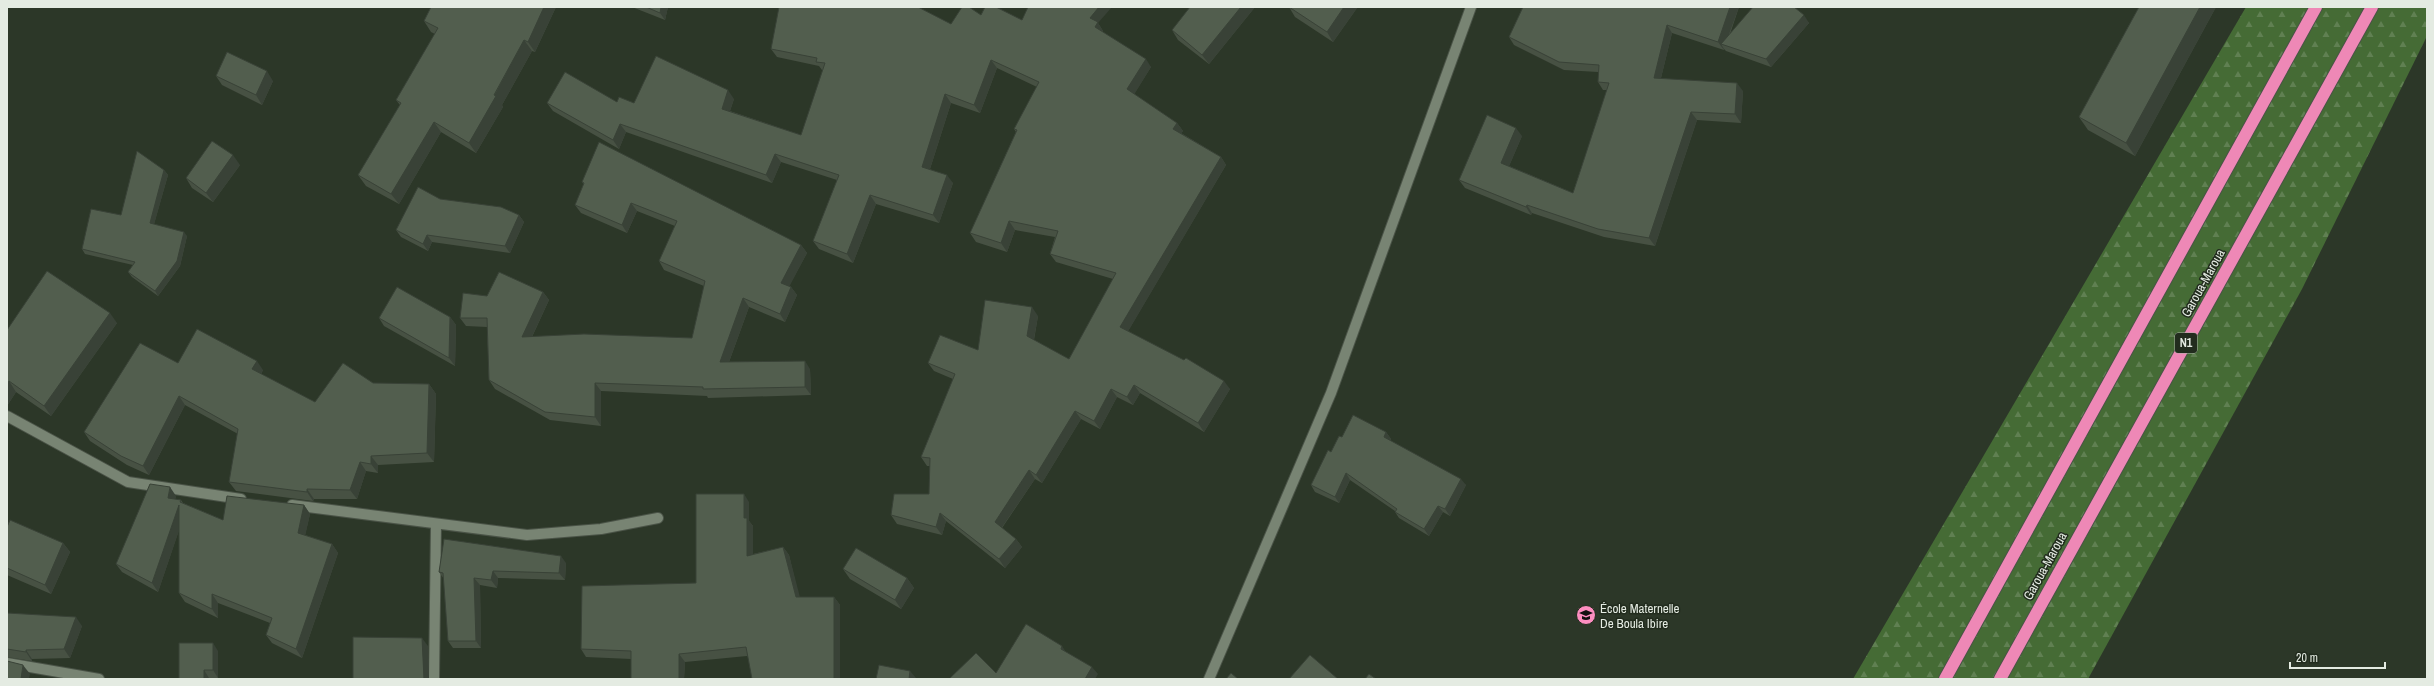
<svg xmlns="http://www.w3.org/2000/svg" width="2434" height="686" viewBox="0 0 2434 686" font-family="'Archivo Narrow',sans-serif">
  <defs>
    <pattern id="forest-firs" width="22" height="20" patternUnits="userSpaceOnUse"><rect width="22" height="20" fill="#456b35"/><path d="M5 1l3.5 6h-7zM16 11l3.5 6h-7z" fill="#608052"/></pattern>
  </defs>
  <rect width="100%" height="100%" fill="#2c3728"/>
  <!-- forest -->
  <polygon fill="url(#forest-firs)" points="2246,7 2427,7 2427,36 2302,289 2088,679 1853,679"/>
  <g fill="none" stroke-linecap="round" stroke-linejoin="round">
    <!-- minor casing -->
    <g stroke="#4a5347" stroke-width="12">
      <g id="minor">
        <polyline points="7,416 128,482 241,499"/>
        <polyline points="292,505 527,535 601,529 658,518"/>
        <polyline points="7,663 99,679"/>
        <polyline points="434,679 436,524"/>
        <polyline points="1209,679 1331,393 1471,7"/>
      </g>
    </g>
    <!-- highway casing -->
    <g stroke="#4a5347" stroke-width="14">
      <g id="highway">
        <polyline points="1945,679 2316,7"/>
        <polyline points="2000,679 2372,7"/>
      </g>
    </g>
    <!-- minor -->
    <use href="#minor" stroke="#788473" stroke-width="10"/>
    <!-- highway -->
    <use href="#highway" stroke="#ee88b6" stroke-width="12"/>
  </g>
  <!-- wall -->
  <g fill="#475143">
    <polygon points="431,7 556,7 535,52 532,51 502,105 503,107 476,153 441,132 399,204 366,186 358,175 400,105 396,100 435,34 431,32 424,21"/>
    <polygon points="632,7 668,7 665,20"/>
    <polygon points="1255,7 1209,64 1178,40 1172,30"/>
    <polygon points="1289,7 1356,7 1357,8 1333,42 1295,17"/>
    <polygon points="1523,7 1739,7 1730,34 1796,9 1809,23 1771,67 1726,51 1724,49 1724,50 1672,33 1661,78 1743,91 1741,123 1697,120 1655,246 1604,237 1532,213 1531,215 1465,188 1459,180 1522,136 1509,166 1573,193 1607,90 1603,90 1598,82 1598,72 1564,70 1514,45 1509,37"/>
    <polygon points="2139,7 2216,7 2135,156 2088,130 2079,117"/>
    <polygon points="981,15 1022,20 1098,23 1103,31 1103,32 1151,67 1134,94 1177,123 1183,131 1181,133 1221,157 1226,165 1128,331 1230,389 1204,432 1140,393 1133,405 1117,397 1100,429 1081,419 1042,483 1035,479 1002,528 1016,539 1022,547 1005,568 946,521 942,535 897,524 891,515 929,494 930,466 927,466 921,457 953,379 934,371 928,363 978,350 1038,316 1034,340 1069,359 1113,279 1056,262 1050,254 1055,237 1015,230 1007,252 976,242 970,233 1016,132 1014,129 1037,87 997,68 980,113 951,103 930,169 953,183 939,223 876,204 853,263 819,249 813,241 837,180 781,162 772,183 626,132 619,149 553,111 547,103 617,102 634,103 734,99 730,111 801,135 823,70 822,70 819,66 777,57 771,49 951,24"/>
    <polygon points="216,76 273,81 262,105 222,85"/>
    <polygon points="240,165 213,202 192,188 186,178"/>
    <polygon points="164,170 168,175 154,224 187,236 180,266 158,296 132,277 128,272 133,265 85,254 82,249 121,215"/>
    <polygon points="582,182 801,245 807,253 789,286 791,287 797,295 785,322 749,307 729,362 810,369 811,395 708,398 707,396 601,391 601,426 550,420 495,389 489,380 487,327 466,326 460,318 487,296 543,292 549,300 532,337 692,338 704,286 664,270 659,261 675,226 637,211 627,233 581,213 575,205 584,185"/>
    <polygon points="440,199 519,215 524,222 510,253 432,242 428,251 401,237 396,230"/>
    <polygon points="450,317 456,325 455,366 384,326 379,318"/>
    <polygon points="117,323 51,416 16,392 7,406 7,330"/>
    <polygon points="178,363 263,370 261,374 315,402 373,383 429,384 436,394 434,462 378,465 378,473 366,471 357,499 314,499 313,501 236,491 229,482 238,434 185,405 149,475 127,465 90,441 84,432"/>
    <polygon points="1386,432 1391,439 1390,441 1466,485 1450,516 1443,512 1429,536 1399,518 1395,512 1395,511 1350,480 1339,503 1315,492 1311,485 1331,452 1342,437"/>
    <polygon points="176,496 175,499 181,500 183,503 223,520 304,505 310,514 305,535 332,544 338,553 302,658 272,643 266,635 270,623 218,603 218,618 185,602 179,593 179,530 158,592 122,572 116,564"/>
    <polygon points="749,502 749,521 753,526 753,554 783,547 789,555 799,597 834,597 840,605 840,679 747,656 685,662 684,679 631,679 631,659 586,657 581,649 696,583"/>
    <polygon points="7,527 63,543 70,552 51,594 7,575"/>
    <polygon points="566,563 565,580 498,578 497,588 480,585 481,648 453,648 448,641 444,579 439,572"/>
    <polygon points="843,569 907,578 914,588 901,609 850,579"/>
    <polygon points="7,613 82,626 70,658 32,659 32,661 7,657"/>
    <polygon points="218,651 218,678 209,678 209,679 179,679"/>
  </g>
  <!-- shaded-wall -->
  <g fill="#394237">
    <polygon points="544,7 556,7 535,52 528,42"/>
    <polygon points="661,7 668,7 665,20 660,13"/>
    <polygon points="1099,7 1112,7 1098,23 1103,31 1100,36 1090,18"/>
    <polygon points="1241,7 1255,7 1209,64 1202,55"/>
    <polygon points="1344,7 1356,7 1357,8 1333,42 1327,32"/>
    <polygon points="1730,7 1739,7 1725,45 1721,44 1724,49 1724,50 1718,42"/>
    <polygon points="2200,7 2216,7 2135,156 2126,143"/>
    <polygon points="1804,15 1809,23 1771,67 1766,59"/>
    <polygon points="1667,25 1672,33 1659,86 1654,78"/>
    <polygon points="524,40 532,51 502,105 503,107 476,153 469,143"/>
    <polygon points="1146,59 1151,67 1132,98 1127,89"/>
    <polygon points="991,60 997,68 980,113 974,105"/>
    <polygon points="267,71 273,81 262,105 256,95"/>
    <polygon points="1737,83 1743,91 1741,123 1735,114"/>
    <polygon points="728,90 734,99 728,117 722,109"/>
    <polygon points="945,94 951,103 928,175 922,167"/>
    <polygon points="1691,112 1697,120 1655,246 1649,238"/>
    <polygon points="434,122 441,132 399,204 391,194"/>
    <polygon points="1177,123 1183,131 1179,137 1173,129"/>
    <polygon points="620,124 626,132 619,149 613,140"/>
    <polygon points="1516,128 1522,136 1507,171 1501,163"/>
    <polygon points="775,154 781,162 772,183 766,175"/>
    <polygon points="233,155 240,165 213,202 206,193"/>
    <polygon points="1221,157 1226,165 1126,335 1120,327"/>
    <polygon points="164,170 168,175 153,228 150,223"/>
    <polygon points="947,175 953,183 939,223 933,215"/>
    <polygon points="870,195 876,204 853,263 847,254"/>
    <polygon points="631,203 637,211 627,233 622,225"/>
    <polygon points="1527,205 1532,213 1531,215 1526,207"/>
    <polygon points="519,215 524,222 510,253 505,246"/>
    <polygon points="1009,221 1015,230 1007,252 1001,243"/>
    <polygon points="184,232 187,236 180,266 158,296 155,291"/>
    <polygon points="427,235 432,242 428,251 423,244"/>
    <polygon points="801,245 807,253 787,291 781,283"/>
    <polygon points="791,287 797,295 785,322 780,314"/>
    <polygon points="543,292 549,300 528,345 522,337"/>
    <polygon points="743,298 749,307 726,370 720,362"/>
    <polygon points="1032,307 1038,316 1033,344 1027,336"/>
    <polygon points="110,313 117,323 51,416 44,406"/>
    <polygon points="450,317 456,325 455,366 449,358"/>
    <polygon points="257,361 263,370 259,378 252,369"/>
    <polygon points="805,361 810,369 811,395 805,387"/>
    <polygon points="9,381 16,392 7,406 7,385"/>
    <polygon points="1224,381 1230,389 1204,432 1198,423"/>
    <polygon points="595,383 601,391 601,426 595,417"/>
    <polygon points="429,384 436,394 434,462 427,453"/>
    <polygon points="1134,385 1140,393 1133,405 1127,397"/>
    <polygon points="1111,389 1117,397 1100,429 1094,421"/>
    <polygon points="179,396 185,405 149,475 143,466"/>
    <polygon points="1075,411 1081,419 1042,483 1036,475"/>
    <polygon points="1386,432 1391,439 1388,444 1384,437"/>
    <polygon points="371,456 378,465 378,473 371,464"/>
    <polygon points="360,462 366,471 357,499 350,490"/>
    <polygon points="1029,470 1035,479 1000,530 995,522"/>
    <polygon points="1346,473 1350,480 1339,503 1335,497"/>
    <polygon points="1461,479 1466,485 1450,516 1445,509"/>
    <polygon points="170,487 176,496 174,506 168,498"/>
    <polygon points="307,489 314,499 313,501 307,492"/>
    <polygon points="744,494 749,502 749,521 753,526 753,564 747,556 744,518"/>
    <polygon points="179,505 185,513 158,592 152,583"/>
    <polygon points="304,505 310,514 304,541 298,533"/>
    <polygon points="1438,506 1443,512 1429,536 1424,529"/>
    <polygon points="940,513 946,521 942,535 936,527"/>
    <polygon points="1016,539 1022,547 1005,568 999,559"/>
    <polygon points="63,543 70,552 51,594 45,585"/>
    <polygon points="332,544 338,553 302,658 296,649"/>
    <polygon points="783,547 789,555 802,605 796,597"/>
    <polygon points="561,556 566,563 565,580 559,573"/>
    <polygon points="493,571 498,578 497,588 491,580"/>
    <polygon points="474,578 480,585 481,648 476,641"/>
    <polygon points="907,578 914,588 901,609 895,600"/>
    <polygon points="212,594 218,603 218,618 212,609"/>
    <polygon points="834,597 840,605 840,679 834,679"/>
    <polygon points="76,617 82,626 70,658 64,649"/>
    <polygon points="422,638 428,646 429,679 424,679"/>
    <polygon points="213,643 218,651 218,678 213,670"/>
    <polygon points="1062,646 1067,654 1061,649"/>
    <polygon points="26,650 32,659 32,661 26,652"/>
    <polygon points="679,654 685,662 684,679 679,679"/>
    <polygon points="23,665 30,674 29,679 21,679"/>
    <polygon points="1092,667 1098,674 1095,679 1085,679"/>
    <polygon points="204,670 209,678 209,679 204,679"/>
    <polygon points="910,671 916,678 916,679 909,679"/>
  </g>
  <!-- building -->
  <g fill="#525e4e" stroke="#394237">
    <polygon points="431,7 544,7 528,42 524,40 494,95 496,96 469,143 434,122 391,194 358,175 401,103 396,100 438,28 424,21"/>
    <polygon points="646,7 661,7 660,13"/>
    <polygon points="779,7 918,7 951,24 962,7 969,7 981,15 985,7 996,7 1022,20 1028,7 1099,7 1090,18 1098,22 1095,27 1146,59 1127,89 1177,123 1173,129 1221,157 1120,327 1184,360 1186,358 1224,381 1198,423 1134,385 1127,397 1111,389 1094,421 1075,411 1036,475 1029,470 995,522 1016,539 999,559 940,513 936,527 891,515 894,494 929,494 930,458 921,457 955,374 928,363 940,335 978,350 985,300 1032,307 1027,336 1069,359 1116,273 1050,254 1058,231 1009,221 1001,243 970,233 1017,130 1014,129 1039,82 991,60 974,105 945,94 922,167 947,175 933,215 870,195 847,254 813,241 839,175 775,154 766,175 620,124 613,140 547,103 565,72 617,102 619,97 634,103 656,56 728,90 722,109 801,135 825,63 816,62 817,58 771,49"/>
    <polygon points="1190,7 1241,7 1202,55 1172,30"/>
    <polygon points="1289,7 1344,7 1327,32"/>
    <polygon points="1523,7 1730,7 1718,42 1667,25 1654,78 1737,83 1735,114 1691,112 1649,238 1598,229 1527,205 1526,207 1459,180 1487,115 1516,128 1501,163 1573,193 1609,83 1598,82 1599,65 1559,62 1509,37"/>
    <polygon points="1753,7 1794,7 1804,15 1766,59 1721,44"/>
    <polygon points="2139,7 2200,7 2126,143 2079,117"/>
    <polygon points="227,52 267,71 256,95 216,76"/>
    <polygon points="212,141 233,155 206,193 186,178"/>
    <polygon points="599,142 801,245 781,283 791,287 780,314 743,298 720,362 805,361 805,387 703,389 703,387 595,383 595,417 545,412 489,380 487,318 460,318 463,293 487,296 499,272 543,292 522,337 584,334 692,338 705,281 659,261 677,221 631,203 622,225 575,205 584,183 582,182"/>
    <polygon points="137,151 164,170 150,223 184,232 177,261 155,291 128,272 135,262 82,249 91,209 121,215"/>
    <polygon points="418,187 440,199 501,207 519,215 505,246 427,235 423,244 396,230"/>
    <polygon points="47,271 110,313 44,406 9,381 7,385 7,330"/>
    <polygon points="397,287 450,317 449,358 379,318"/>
    <polygon points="197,329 257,361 252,369 315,402 343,363 373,383 429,384 427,453 371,456 371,464 360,462 350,490 307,489 307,492 229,482 238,429 179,396 143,466 121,456 84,432 140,343 178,363"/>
    <polygon points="1353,415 1386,432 1384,437 1461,479 1445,509 1438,506 1424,529 1395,512 1397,509 1346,473 1335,497 1311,485 1328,450 1331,452 1339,436 1342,437"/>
    <polygon points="150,484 170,487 168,498 181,500 180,502 223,520 227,496 304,505 298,533 332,544 296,649 266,635 272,618 212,594 212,609 179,593 179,505 152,583 116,564"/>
    <polygon points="696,494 744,494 744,518 747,518 747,556 783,547 796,597 834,597 834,679 752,679 746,647 679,654 679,679 631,679 631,651 581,649 582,586 696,583"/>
    <polygon points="10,520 63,543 45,585 7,568 7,527"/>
    <polygon points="444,539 561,556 559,573 493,571 491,580 474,578 476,641 448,641 443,573 439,572"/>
    <polygon points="856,548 907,578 895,600 843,569"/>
    <polygon points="7,613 76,617 64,649 26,650 26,652 7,649"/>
    <polygon points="1026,624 1062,646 1061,649 1092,667 1085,679 949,679 976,653 996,673"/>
    <polygon points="353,637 422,638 424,679 353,679"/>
    <polygon points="179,643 213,643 213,670 204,670 204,679 179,679"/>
    <polygon points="1310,655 1338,679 1289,679"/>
    <polygon points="7,661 23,665 21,679 7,679"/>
    <polygon points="879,665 910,671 909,679 876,679"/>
    <polygon points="1231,673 1238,679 1226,679"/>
    <polygon points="1369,674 1376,679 1365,679"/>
  </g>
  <!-- icons -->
  <defs>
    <g id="school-disc" transform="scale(1)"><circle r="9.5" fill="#fd8ec0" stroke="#222c1e"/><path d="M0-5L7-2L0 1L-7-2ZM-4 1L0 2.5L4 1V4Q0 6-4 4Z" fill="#111"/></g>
  </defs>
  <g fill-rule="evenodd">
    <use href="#school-disc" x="1586" y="615"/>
  </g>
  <g text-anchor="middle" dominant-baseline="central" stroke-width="3" stroke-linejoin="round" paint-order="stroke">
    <!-- shield labels -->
    <rect fill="#222c1e" stroke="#aab2a7" stroke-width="1" x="2175" y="333" width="22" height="20" rx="3"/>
    <g font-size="12" font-weight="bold" fill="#e4ebe2">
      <text x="2186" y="343">N1</text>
    </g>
    <!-- street labels -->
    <g font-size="13" fill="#e4ebe2" stroke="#222c1e">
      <text transform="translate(2203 283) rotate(-61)">Garoua-Maroua</text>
      <text transform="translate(2045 566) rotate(-61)">Garoua-Maroua</text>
    </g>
    <!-- poi labels -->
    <g font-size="13" fill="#e4ebe2" stroke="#222c1e" text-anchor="start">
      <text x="1600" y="608">École Maternelle<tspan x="1600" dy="15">De Boula Ibire</tspan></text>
    </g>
  </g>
  <!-- border -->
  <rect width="2434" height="686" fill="none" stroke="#e4ebe2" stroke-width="16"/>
  <!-- scale -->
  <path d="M2290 662v6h95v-6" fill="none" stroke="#e4ebe2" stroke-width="2"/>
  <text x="2296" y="662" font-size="12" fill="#e4ebe2" stroke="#222c1e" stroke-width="3" paint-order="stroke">20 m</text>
</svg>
